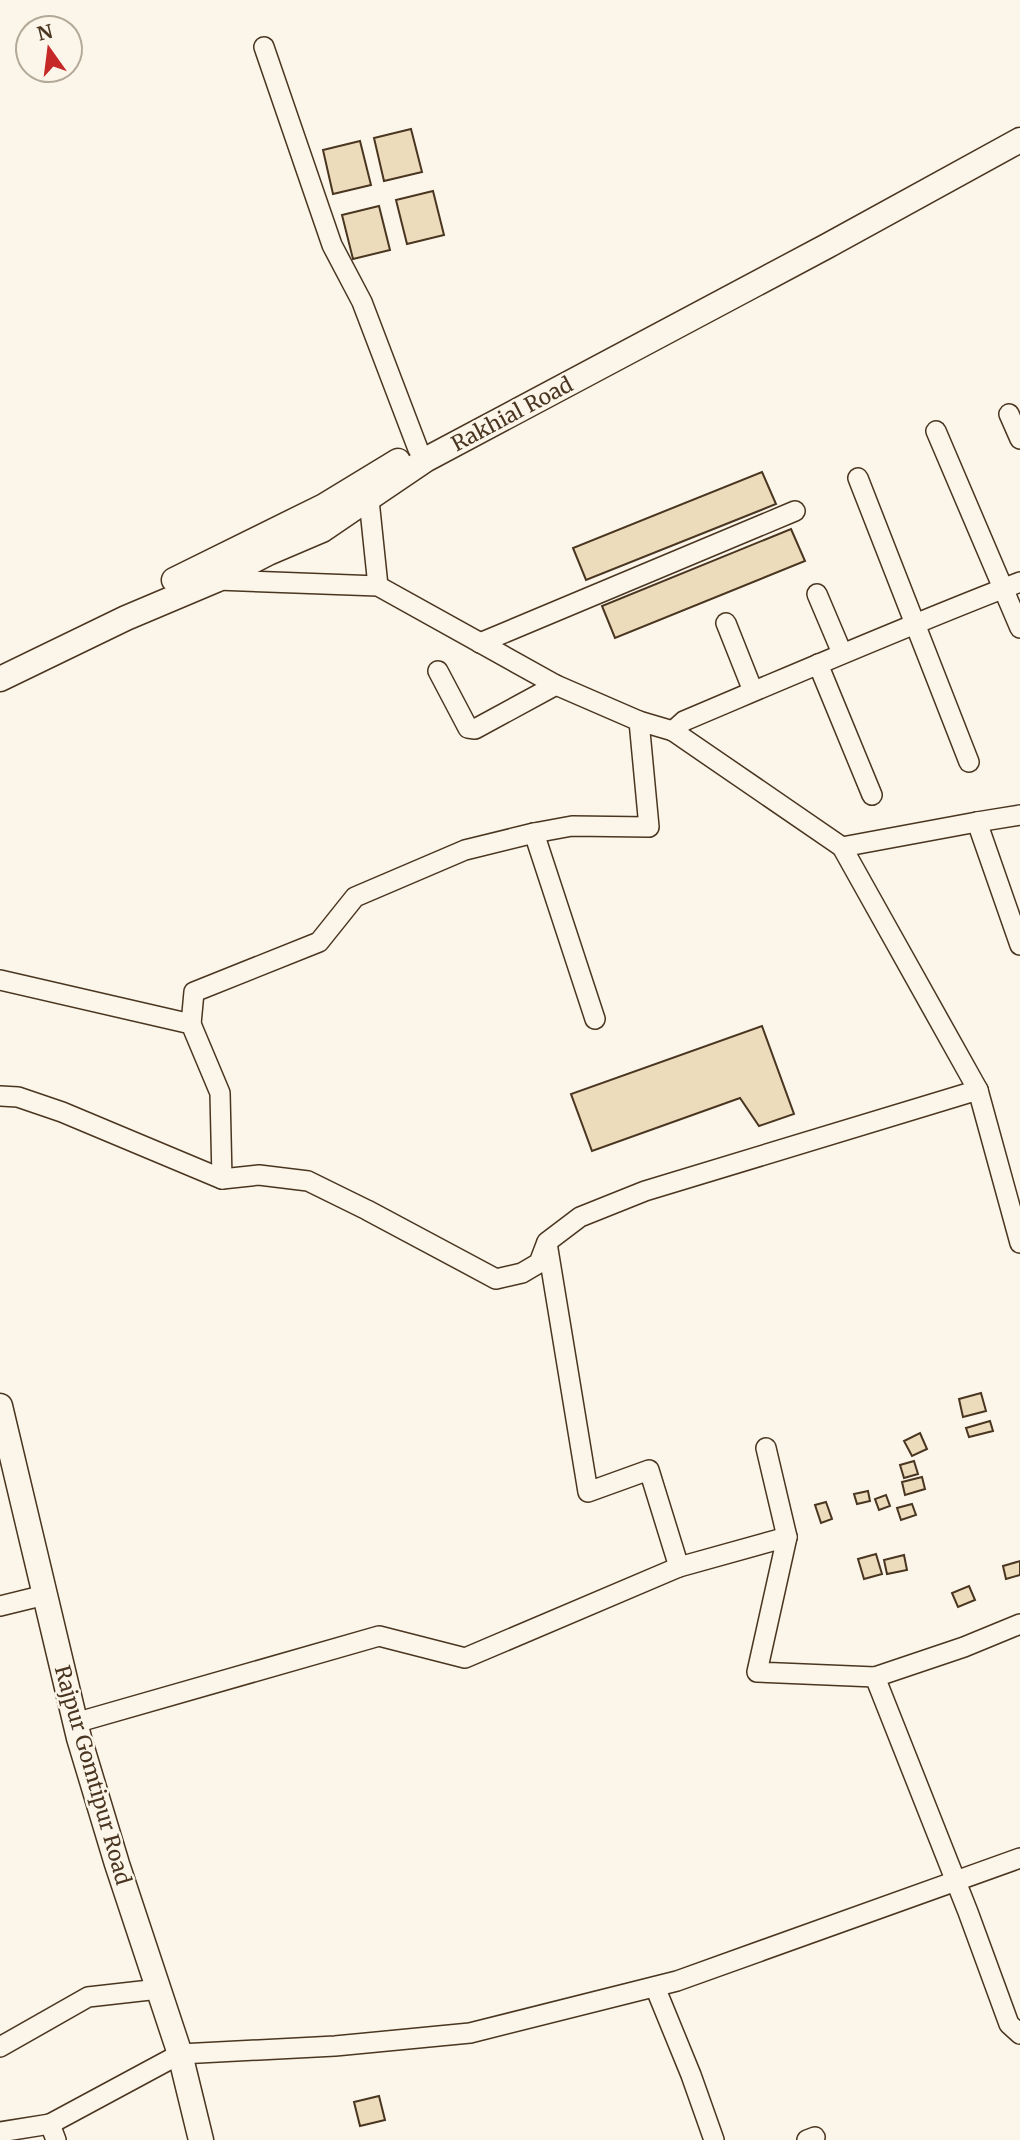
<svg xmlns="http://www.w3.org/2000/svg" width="1020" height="2140" viewBox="0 0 1020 2140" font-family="Merriweather,serif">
  <rect width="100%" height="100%" fill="#fbf6e9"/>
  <!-- building -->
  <g fill="#ecdcbc" stroke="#4a3520" stroke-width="2">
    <polygon points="411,129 422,172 384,181 374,138"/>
    <polygon points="360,141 371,185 333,194 323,150"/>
    <polygon points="433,191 444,235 407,244 396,200"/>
    <polygon points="379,206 390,250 353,259 342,215"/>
    <polygon points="762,472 776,504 586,580 573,548"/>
    <polygon points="791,529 805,561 615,638 602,606"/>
    <polygon points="762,1026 794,1114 759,1126 740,1098 592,1151 571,1094"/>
    <polygon points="981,1393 986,1411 963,1417 959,1399"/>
    <polygon points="990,1421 993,1431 969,1437 966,1428"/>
    <polygon points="920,1433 927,1449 912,1456 904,1441"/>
    <polygon points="914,1461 918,1474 904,1478 900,1465"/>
    <polygon points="922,1477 925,1489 905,1495 902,1482"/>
    <polygon points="868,1491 870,1501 857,1504 854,1494"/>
    <polygon points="886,1495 890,1506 879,1510 875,1499"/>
    <polygon points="826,1502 832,1519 821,1523 815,1505"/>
    <polygon points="912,1504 916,1515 901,1520 897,1508"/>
    <polygon points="876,1554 882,1574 864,1579 858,1559"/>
    <polygon points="904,1555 907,1570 887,1574 884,1560"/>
    <polygon points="1020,1561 1020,1575 1006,1579 1003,1566"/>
    <polygon points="969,1586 975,1600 958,1607 952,1593"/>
    <polygon points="379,2096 385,2120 360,2126 354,2102"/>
  </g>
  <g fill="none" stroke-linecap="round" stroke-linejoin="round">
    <!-- minor casing -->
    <g stroke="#4a3520" stroke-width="22">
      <g id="minor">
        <polyline points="264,47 332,245 362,302 418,449"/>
        <polyline points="1009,414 1020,439"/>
        <polyline points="936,431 1020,628"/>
        <polyline points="858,478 969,762"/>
        <polyline points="369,500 378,586"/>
        <polyline points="217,580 378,586 556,685 639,721 673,731 842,847 978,1090 1020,1243"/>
        <polyline points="817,594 842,653"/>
        <polyline points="726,623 753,691"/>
        <polyline points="480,643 795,511"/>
        <polyline points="818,664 872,795"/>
        <polyline points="438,671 468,728 475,729 556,685"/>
        <path d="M673,731L684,721C795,674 906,626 1020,582"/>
        <polyline points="977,822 1020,815"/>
        <polyline points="534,833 595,1019"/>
        <polyline points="842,847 977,822 1020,945"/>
        <polyline points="0,980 191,1024 220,1093 222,1179"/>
        <polyline points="191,1024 194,992 319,942 355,897 465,850 534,833 572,826 649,827 639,721"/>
        <polyline points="0,1096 18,1097 62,1112 222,1179 259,1175 308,1181 367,1210 496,1279 522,1273 539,1263 547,1242 580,1217 645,1191 978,1090"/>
        <polyline points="547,1243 588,1492 649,1470 679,1567 787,1537"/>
        <polyline points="766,1448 787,1537 757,1672 875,1677 968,1912 1009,2024 1020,2034"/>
        <polyline points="0,1606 45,1595"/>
        <polyline points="875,1677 964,1647 1020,1624"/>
        <polyline points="75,1723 379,1636 465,1658 679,1567"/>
        <polyline points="655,1987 691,2075 714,2140"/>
        <polyline points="0,2047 88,1997 159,1989"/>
        <polyline points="50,2124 180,2054 335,2046 470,2033 677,1981 1020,1858"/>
        <polyline points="0,2132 50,2124 56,2140"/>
        <polyline points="807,2140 815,2137"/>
      </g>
    </g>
    <!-- major casing -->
    <g stroke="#4a3520" stroke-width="27">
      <g id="major">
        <polyline points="174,580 324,506 398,461"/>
        <polyline points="0,679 126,618 216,580 268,553 322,530 425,460 827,246 1020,140"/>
        <polyline points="0,1406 79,1738 117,1864 180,2054 201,2140"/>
      </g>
    </g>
    <!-- minor -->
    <use href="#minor" stroke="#fbf6e9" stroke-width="19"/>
    <!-- major -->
    <use href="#major" stroke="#fbf6e9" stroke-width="24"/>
  </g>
  <g text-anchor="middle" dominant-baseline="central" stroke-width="5" stroke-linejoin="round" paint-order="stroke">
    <!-- street labels -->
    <g font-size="21" fill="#4a3520" stroke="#fbf6e9">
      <text transform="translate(512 414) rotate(-28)">Rakhial Road</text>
      <text transform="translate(93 1775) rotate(74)">Rajpur Gomtipur Road</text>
    </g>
  </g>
  <!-- north arrow -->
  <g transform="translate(49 49) rotate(346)"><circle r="33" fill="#fbf6e9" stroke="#b4a999" stroke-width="2"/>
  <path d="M0-5L12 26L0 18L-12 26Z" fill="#c62828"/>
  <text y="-10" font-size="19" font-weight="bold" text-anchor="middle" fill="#4a3520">N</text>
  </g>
</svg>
